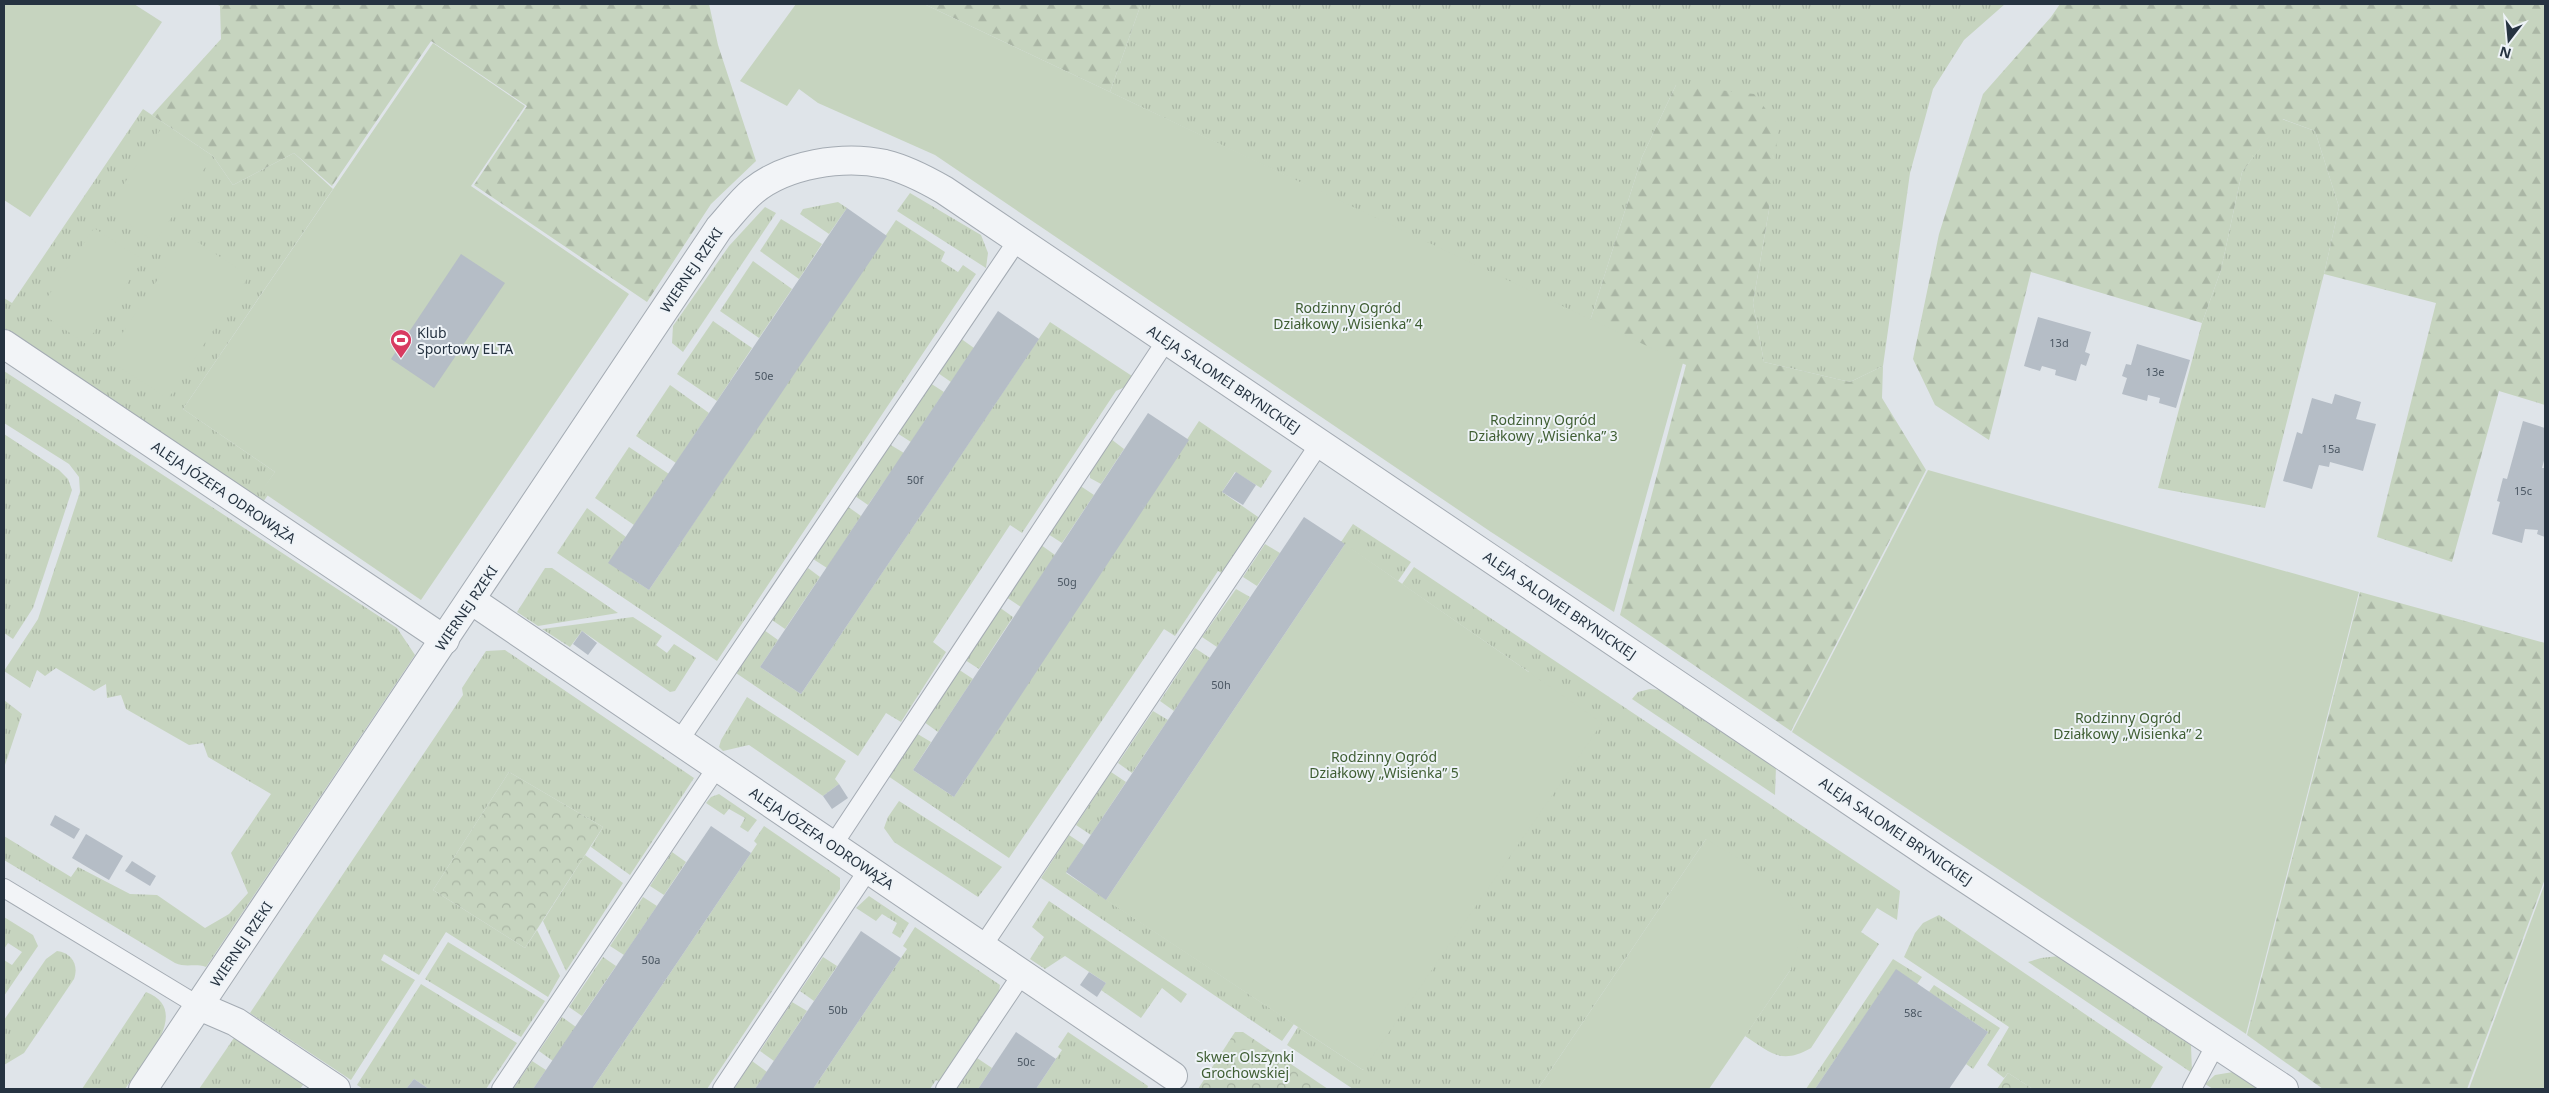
<svg xmlns="http://www.w3.org/2000/svg" width="2549" height="1093" viewBox="0 0 2549 1093" font-family="'Noto Sans',sans-serif">
  <defs>
    <pattern id="grass-tufts" width="24" height="20" patternUnits="userSpaceOnUse" patternTransform="scale(1.25)"><rect width="24" height="20" fill="#c6d4bf"/><path d="M3 7l-1-3M5 7V3M7 7l1-3M15 17l-1-3M17 17v-4M19 17l1-3" fill="none" stroke="#aab6a5"/></pattern>
    <pattern id="forest-firs" width="22" height="20" patternUnits="userSpaceOnUse" patternTransform="scale(1.25)"><rect width="22" height="20" fill="#c6d4bf"/><path d="M5 1l3.5 6h-7zM16 11l3.5 6h-7z" fill="#aab6a5"/></pattern>
    <pattern id="park-crowns" width="20" height="18" patternUnits="userSpaceOnUse" patternTransform="scale(1.25)"><rect width="20" height="18" fill="#c6d4bf"/><path d="M2 6a3 3 0 1 1 6 0M12 15a3 3 0 1 1 6 0" fill="none" stroke="#aab6a5"/></pattern>
  </defs>
  <rect width="100%" height="100%" fill="#dfe4e9"/>
  <!-- grass -->
  <g fill="url(#grass-tufts)">
    <polygon points="1141,4 2005,4 1964,40 1933,89 1910,173 1883,366 1850,382 1764,362 1753,303 1770,204 1676,85 1642,157 1590,321 1110,92"/>
    <polygon points="143,109 213,156 233,185 294,153 333,189 183,409 275,472 262,491 268,495 263,502 4,328 4,298 12,303"/>
    <polygon points="2282,119 2315,131 2339,207 2324,274 2265,508 2158,488 2202,323 2221,270 2242,172"/>
    <polygon points="910,193 981,235 988,253 986,268 897,211"/>
    <polygon points="838,202 847,208 829,234 800,214 803,209"/>
    <polygon points="765,207 776,213 683,352 672,343 673,326 729,246"/>
    <polygon points="781,219 822,244 799,279 760,251"/>
    <polygon points="896,220 945,252 941,261 958,272 963,265 976,274 717,661 557,553 587,508 626,537 609,563 649,590"/>
    <polygon points="753,261 792,289 759,338 720,311"/>
    <polygon points="713,321 752,348 717,401 677,374"/>
    <polygon points="1050,322 1132,376 1125,387 1116,391 1022,533 1010,525 933,642 946,652 901,722 886,713 858,756 736,673 764,630 778,640 760,667 801,694"/>
    <polygon points="960,338 974,348 951,382 938,373"/>
    <path d="M4,371L397,628L415,655L206,967C195,963 186,968 175,963L4,860V836L71,877L78,867L130,894L157,895L205,928L229,914L248,893L231,853L271,794L208,757L203,743L189,745L126,709L121,695L107,698L106,684L94,691L56,668L45,676L37,670L30,688L4,671L38,619L80,492L79,477L69,464L4,423Z"/>
    <polygon points="930,383 944,392 911,442 897,433"/>
    <polygon points="670,385 709,413 676,463 636,436"/>
    <polygon points="1199,421 1272,471 1261,488 1235,472 1222,492 1261,519 1225,575 1218,571 1175,636 1164,629 1009,858 888,776 916,733 931,742 913,770 954,797"/>
    <polygon points="4,434 59,470 68,479 72,490 33,608 13,639 4,633"/>
    <polygon points="1111,439 1124,449 1101,484 1090,478 1090,473"/>
    <polygon points="889,444 904,453 868,505 855,496"/>
    <polygon points="629,447 669,474 634,525 595,498"/>
    <polygon points="1079,485 1094,495 1062,543 1048,534"/>
    <polygon points="847,506 861,516 827,568 813,559"/>
    <polygon points="1353,524 1411,562 1398,581 1341,542"/>
    <polygon points="1265,544 1280,553 1257,586 1243,577"/>
    <polygon points="1041,545 1055,555 1021,607 1006,597"/>
    <path d="M1414,567L1900,891L1897,920L1877,908L1861,932L1879,944L1811,1048C1781,1065 1771,1053 1745,1036L1791,969L1706,839L1538,1089H1353L1287,1045L1298,1027L1363,1070L1529,672L1402,584Z"/>
    <polygon points="545,568 552,568 618,613 538,626 517,612"/>
    <polygon points="808,568 820,577 785,629 772,620"/>
    <polygon points="1236,589 1250,597 1217,647 1202,637"/>
    <polygon points="999,607 1013,617 979,669 965,660"/>
    <polygon points="633,617 662,636 656,645 667,653 674,644 696,658 675,691 670,692 582,631 570,647 542,629"/>
    <polygon points="1195,648 1210,658 1174,711 1160,701"/>
    <polygon points="505,650 694,778 630,875 591,847 603,827 509,772 433,890 525,948 537,930 560,976 548,997 446,932 419,975 384,954 381,960 415,980 351,1080 250,1013 463,695 462,688 486,651"/>
    <polygon points="958,669 973,679 938,732 924,722"/>
    <polygon points="1650,689 1661,690 1776,766 1775,795 1632,699 1638,692"/>
    <polygon points="747,697 846,761 835,779 839,784 823,796 749,745 723,751 719,747 721,740"/>
    <polygon points="4,700 22,714 4,768"/>
    <polygon points="1153,711 1168,720 1132,773 1118,763"/>
    <polygon points="1111,772 1126,782 1091,835 1076,825"/>
    <polygon points="719,794 757,820 748,832 740,827 745,818 729,809 724,815 706,803 711,797"/>
    <polygon points="899,801 1002,867 978,897 894,842 884,828 888,817"/>
    <polygon points="764,826 840,878 840,889 707,1089 592,1089 751,853 757,844 754,841"/>
    <polygon points="1069,835 1084,845 1066,873 1294,1024 1282,1041 1041,878"/>
    <polygon points="672,852 686,862 664,895 650,886"/>
    <polygon points="585,855 623,883 566,971 543,921"/>
    <polygon points="869,896 909,923 900,938 892,933 897,923 882,914 876,921 856,908"/>
    <polygon points="643,897 657,906 624,955 610,946"/>
    <polygon points="1049,901 1187,994 1181,1003 1162,988 1141,1018 1101,990 1106,983 1065,956 1045,969 1030,959 1044,937 1032,927"/>
    <polygon points="1939,915 2163,1067 2150,1089 2033,1089 2008,1073 2004,1078 1987,1065 2009,1027 1904,957 1915,933 1923,923"/>
    <polygon points="4,917 33,935 38,946 4,996 4,960 12,965 22,952 8,943 4,949"/>
    <polygon points="915,927 1000,985 998,998 941,1083 936,1080 930,1089 813,1089 907,949 903,946"/>
    <polygon points="448,942 545,1001 521,1037 425,979"/>
    <path d="M57,951C72,953 79,965 74,979L24,1053L4,1065V1020L46,959Z"/>
    <polygon points="2059,956 2191,1045 2192,1073 2028,962 2041,958"/>
    <polygon points="603,957 616,966 582,1016 569,1007"/>
    <polygon points="823,957 837,966 814,1001 800,991"/>
    <polygon points="1893,959 1922,977 1917,984 1896,970 1815,1089 1806,1089"/>
    <polygon points="421,984 517,1043 486,1089 429,1089 414,1079 406,1089 363,1089 357,1085"/>
    <polygon points="1934,985 2000,1028 1973,1069 1966,1064 1988,1032 1929,992"/>
    <path d="M146,992C194,1010 142,1065 125,1089H82Z"/>
    <polygon points="792,1002 807,1011 774,1061 760,1051"/>
    <polygon points="562,1017 576,1027 553,1061 539,1051"/>
    <polygon points="1068,1032 1148,1086 1147,1089 1036,1089 1062,1050 1058,1047"/>
    <polygon points="236,1035 306,1081 300,1089 199,1089"/>
    <polygon points="977,1058 992,1068 978,1089 957,1089"/>
    <polygon points="532,1061 546,1070 533,1089 513,1089"/>
    <polygon points="752,1061 767,1072 755,1089 734,1089"/>
    <polygon points="2233,1072 2258,1089 2213,1089 2205,1084 2215,1075"/>
  </g>
  <!-- forest -->
  <g fill="url(#forest-firs)">
    <polygon points="216,4 709,4 718,45 756,161 711,204 647,302 474,185 527,106 431,41 332,186 294,153 233,185 213,156 152,115 221,39 220,6"/>
    <polygon points="924,4 1141,4 1110,92"/>
    <polygon points="2060,4 2545,4 2545,405 2499,391 2452,562 2377,537 2436,303 2324,274 2339,207 2315,131 2283,119 2242,172 2221,270 2202,323 2031,272 1989,440 1935,405 1913,359 1939,234 1983,94 2051,17"/>
    <polygon points="1676,85 1754,94 1779,126 1770,204 1753,303 1764,362 1850,382 1883,366 1882,398 1926,470 1791,731 1620,615 1686,365 1590,321 1642,157"/>
    <polygon points="2360,592 2545,643 2545,879 2467,1089 2323,1089 2247,1035"/>
  </g>
  <!-- park -->
  <g fill="url(#park-crowns)">
    <polygon points="509,772 603,827 525,948 433,890"/>
    <polygon points="1235,1032 1243,1032 1328,1089 1198,1089"/>
    <polygon points="2008,1073 2033,1089 1997,1089"/>
  </g>
  <!-- garden -->
  <g fill="#c6d4bf">
    <polygon points="4,4 134,4 162,22 30,217 4,200"/>
    <polygon points="796,4 924,4 1683,363 1614,612 1491,532 935,155 818,103 799,89 787,106 740,81"/>
    <polygon points="433,43 525,106 471,186 629,294 421,600 261,491 275,472 183,409"/>
    <polygon points="163,126 211,159 155,242 107,209"/>
    <polygon points="94,228 143,260 86,344 38,311"/>
    <polygon points="187,235 249,276 168,399 106,358"/>
    <polygon points="1928,470 2359,592 2246,1034 1792,732"/>
    <polygon points="1345,544 1602,723 1363,1070 1106,900"/>
    <path d="M1706,839C1744,863 1808,890 1798,946C1796,954 1793,961 1791,969L1709,1089H1538Z"/>
    <polygon points="2545,883 2545,1089 2469,1089"/>
  </g>
  <!-- building -->
  <g fill="#b5bdc6">
    <polygon points="847,208 887,236 649,590 608,563"/>
    <polygon points="461,254 505,283 434,388 391,359"/>
    <polygon points="998,311 1039,339 801,694 760,667"/>
    <polygon points="2038,317 2091,332 2085,352 2090,354 2086,366 2081,364 2076,381 2055,375 2056,370 2042,366 2040,371 2024,366"/>
    <polygon points="2137,344 2190,360 2176,408 2159,403 2160,398 2148,395 2147,401 2122,394 2127,378 2122,376 2126,364 2131,365"/>
    <polygon points="2335,394 2361,402 2356,419 2376,424 2363,471 2330,462 2329,467 2319,465 2312,489 2283,481 2297,432 2302,434 2312,398 2332,404"/>
    <polygon points="1148,413 1189,440 954,797 913,770"/>
    <polygon points="2523,421 2545,428 2545,457 2542,468 2545,468 2545,537 2537,534 2538,530 2525,529 2522,543 2492,534 2500,502 2497,501 2503,478 2507,479"/>
    <polygon points="1236,472 1256,485 1243,505 1222,492"/>
    <polygon points="1304,517 1345,544 1106,900 1066,872"/>
    <polygon points="582,631 597,643 588,655 573,644"/>
    <polygon points="839,784 848,798 832,809 823,796"/>
    <polygon points="55,815 80,829 74,839 50,825"/>
    <polygon points="711,826 751,853 592,1089 533,1089"/>
    <polygon points="86,834 123,856 109,880 72,858"/>
    <polygon points="132,861 156,876 150,886 125,871"/>
    <polygon points="861,931 901,958 813,1089 755,1089"/>
    <polygon points="1896,969 1988,1032 1949,1089 1815,1089"/>
    <polygon points="1089,972 1106,983 1097,997 1080,985"/>
    <polygon points="1016,1032 1056,1059 1036,1089 978,1089"/>
    <polygon points="414,1079 429,1089 406,1089"/>
  </g>
  <g fill="none" stroke-linecap="round" stroke-linejoin="round">
    <!-- lane casing -->
    <g stroke="#a4abb3" stroke-width="20">
      <g id="lane">
        <polyline points="679,741 1017,241"/>
        <polyline points="833,845 1166,341"/>
        <polyline points="4,888 199,1006"/>
        <polyline points="982,947 1320,443"/>
        <polyline points="501,1089 717,767"/>
        <polyline points="722,1089 868,870"/>
        <polyline points="945,1089 1022,974"/>
        <polyline points="2192,1089 2216,1044"/>
      </g>
    </g>
    <!-- street casing -->
    <g stroke="#a4abb3" stroke-width="30">
      <g id="street">
        <polyline points="4,344 445,640"/>
        <polyline points="471,600 1173,1076"/>
        <polyline points="199,1006 236,1022 336,1089"/>
        <path d="M143,1089L719,228C730,216 740,202 753,191C786,164 843,155 885,164C906,169 925,179 944,190L1942,863L2284,1089"/>
      </g>
    </g>
    <!-- lane -->
    <use href="#lane" stroke="#f2f4f7" stroke-width="18"/>
    <!-- street -->
    <use href="#street" stroke="#f2f4f7" stroke-width="28"/>
  </g>
  <!-- icons -->
  <defs>
    <g id="stadium-pin" transform="scale(1.125)"><path d="M0 17L-7.5 6A9.5 9.5 0 1 1 7.5 6Z" fill="#d83a61" stroke="#eef3f7"/><path d="M0-5a6.5 5 0 1 0 0 10a6.5 5 0 1 0 0-10ZM-3.5-1.8h7v3.6h-7Z" fill="#fff"/></g>
  </defs>
  <g fill-rule="evenodd">
    <use href="#stadium-pin" x="401" y="340"/>
  </g>
  <g text-anchor="middle" dominant-baseline="central" stroke-width="4" stroke-linejoin="round" paint-order="stroke">
    <!-- number labels -->
    <g font-size="11" fill="#4a5662">
      <text x="2059" y="342">13d</text>
      <text x="2155" y="371">13e</text>
      <text x="764" y="375">50e</text>
      <text x="2331" y="448">15a</text>
      <text x="915" y="479">50f</text>
      <text x="2523" y="490">15c</text>
      <text x="1067" y="581">50g</text>
      <text x="1221" y="684">50h</text>
      <text x="651" y="959">50a</text>
      <text x="838" y="1009">50b</text>
      <text x="1913" y="1012">58c</text>
      <text x="1026" y="1061">50c</text>
    </g>
    <!-- street labels -->
    <g font-size="14" fill="#263341" stroke="#eef3f7">
      <text transform="translate(691 270) rotate(-56)">WIERNEJ RZEKI</text>
      <text transform="translate(1224 379) rotate(34)">ALEJA SALOMEI BRYNICKIEJ</text>
      <text transform="translate(224 492) rotate(34)">ALEJA JÓZEFA ODROWĄŻA</text>
      <text transform="translate(1560 605) rotate(34)">ALEJA SALOMEI BRYNICKIEJ</text>
      <text transform="translate(466 608) rotate(-56)">WIERNEJ RZEKI</text>
      <text transform="translate(1896 831) rotate(34)">ALEJA SALOMEI BRYNICKIEJ</text>
      <text transform="translate(822 838) rotate(34)">ALEJA JÓZEFA ODROWĄŻA</text>
      <text transform="translate(241 944) rotate(-56)">WIERNEJ RZEKI</text>
    </g>
    <!-- park labels -->
    <g font-size="14" fill="#3f5e33" stroke="#eef3f7">
      <text x="1348" y="307">Rodzinny Ogród<tspan x="1348" dy="16">Działkowy „Wisienka” 4</tspan></text>
      <text x="1543" y="419">Rodzinny Ogród<tspan x="1543" dy="16">Działkowy „Wisienka” 3</tspan></text>
      <text x="2128" y="717">Rodzinny Ogród<tspan x="2128" dy="16">Działkowy „Wisienka” 2</tspan></text>
      <text x="1384" y="756">Rodzinny Ogród<tspan x="1384" dy="16">Działkowy „Wisienka” 5</tspan></text>
      <text x="1245" y="1056">Skwer Olszynki<tspan x="1245" dy="16">Grochowskiej</tspan></text>
    </g>
    <!-- poi labels -->
    <g font-size="14" fill="#263341" stroke="#eef3f7" text-anchor="start">
      <text x="417" y="332">Klub<tspan x="417" dy="16">Sportowy ELTA</tspan></text>
    </g>
  </g>
  <!-- border -->
  <rect width="2549" height="1093" fill="none" stroke="#263341" stroke-width="10"/>
  <!-- north arrow -->
  <g transform="translate(2509 40) rotate(196)" stroke="#eef3f7" stroke-width="4" paint-order="stroke">
  <path d="M0-4L9 19L0 12L-9 19Z" fill="#263341"/>
  <text y="-8" font-size="14" font-weight="bold" text-anchor="middle" fill="#263341">N</text>
  </g>
</svg>
